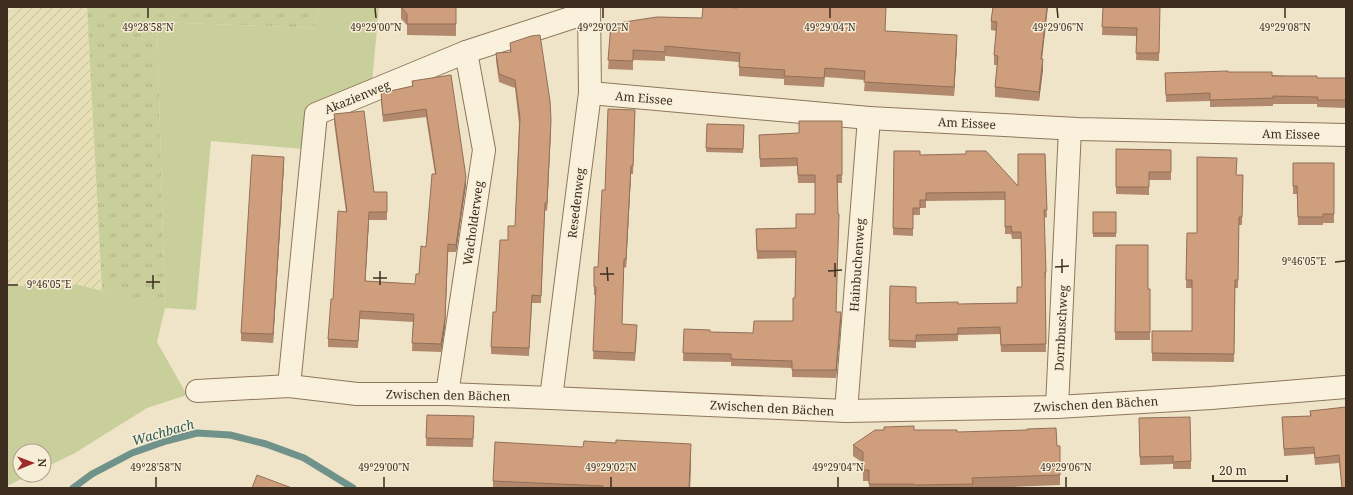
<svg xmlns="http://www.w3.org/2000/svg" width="1353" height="495" viewBox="0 0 1353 495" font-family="'Noto Serif',serif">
  <defs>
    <pattern id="farmland-furrows" width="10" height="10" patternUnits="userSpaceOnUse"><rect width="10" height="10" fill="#e6deb5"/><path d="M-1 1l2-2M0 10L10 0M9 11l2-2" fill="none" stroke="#c6bf9b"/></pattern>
    <pattern id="grass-tufts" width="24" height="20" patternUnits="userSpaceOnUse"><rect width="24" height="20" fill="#c9cf9b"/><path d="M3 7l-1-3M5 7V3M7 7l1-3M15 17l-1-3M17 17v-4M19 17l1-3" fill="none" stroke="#aeb285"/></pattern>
  </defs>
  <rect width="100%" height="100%" fill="#f0e4c8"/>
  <!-- farmland -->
  <polygon fill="url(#farmland-furrows)" points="20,7 87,7 102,291 79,285 7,286 7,11"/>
  <!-- grass -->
  <polygon fill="url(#grass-tufts)" points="87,7 320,7 314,28 157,22 165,308 102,291"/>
  <!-- green -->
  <polygon fill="#c9cf9b" points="320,7 379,7 372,82 316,114 313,150 211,141 196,310 165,308 157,342 187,395 147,408 75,453 44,468 44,451 20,451 20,475 30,475 7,486 7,286 79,285 165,307 157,22 314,28"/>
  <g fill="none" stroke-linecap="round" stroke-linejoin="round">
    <!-- stream -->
    <polyline stroke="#6f938a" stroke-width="7" points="73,488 92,474 132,453 166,441 197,433 230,435 266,444 304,458 353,488"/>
    <!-- street casing -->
    <g stroke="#8d765c" stroke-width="24">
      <g id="street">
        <polyline points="590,93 869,118 1078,129 1346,135"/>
        <polyline points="289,386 316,114 466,52 589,12"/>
        <polyline points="197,391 289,386 357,394 447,394 551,398 846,411 1057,407 1211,398 1346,387"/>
        <polyline points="447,394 484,150 466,52"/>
        <polyline points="551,398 590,93 589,7"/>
        <polyline points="1057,407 1070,129"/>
        <polyline points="846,411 869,118"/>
      </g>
    </g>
    <!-- street -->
    <use href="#street" stroke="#faf1dc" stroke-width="22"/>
  </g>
  <!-- wall -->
  <g fill="#b2896c">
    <polygon points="401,7 456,7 456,36 407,35 407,25 401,19"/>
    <polygon points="460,7 514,7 514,8"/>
    <polygon points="993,7 1042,59 1043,69 1039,101 995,97 995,87 997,65 994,65 994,55 996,31 991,30 991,21"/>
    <polygon points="1103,7 1160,7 1159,61 1136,60 1137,36 1102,35"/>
    <polygon points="611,24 886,31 957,44 954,96 864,91 865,80 825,77 824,87 784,85 784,79 739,76 739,62 665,56 665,61 633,60 633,70 608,69"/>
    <polygon points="510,43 551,128 547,211 545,210 541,303 532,303 529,356 491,354 491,347 496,312 508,240 515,226 519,124 515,88 499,82 496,61 496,53 510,52"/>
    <polygon points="1228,72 1317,78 1346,78 1346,108 1317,107 1317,104 1273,104 1273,106 1210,107 1210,101 1166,102 1165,73"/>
    <polygon points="412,81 466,185 456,252 448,252 445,327 441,352 412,351 413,322 360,319 358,348 328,347 328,339 333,299 346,212 334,122 334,114 374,192 387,192 387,220 369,220 365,281 415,284 419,274 426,247 435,174 426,117 383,122 381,101 381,93 412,86"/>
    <polygon points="635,110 633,174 631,174 626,268 624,267 622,324 637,333 635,361 593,359 596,295 594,295 594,267 598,267 605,190"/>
    <polygon points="842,121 842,183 837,183 836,312 841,320 836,378 792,377 792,368 731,366 731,362 683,361 684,329 710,332 753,333 793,321 795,298 796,258 757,259 756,229 796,228 815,214 815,183 798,183 797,166 760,167 759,135 799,133"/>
    <polygon points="707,124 744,125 743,153 706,152"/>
    <polygon points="1116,149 1171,150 1171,180 1149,180 1149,195 1116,194"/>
    <polygon points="894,151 920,155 1018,186 1045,154 1047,217 1044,218 1046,272 1046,279 1045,279 1046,352 1001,352 1000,334 958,335 958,341 916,342 916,348 889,347 890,286 916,303 958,304 1017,303 1022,287 1021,239 1012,239 1011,234 1005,234 1005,200 926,201 926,208 920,208 920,215 913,215 913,236 893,235"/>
    <polygon points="1293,163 1334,163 1334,223 1323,223 1323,225 1298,225 1297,194 1293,194"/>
    <polygon points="284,165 273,343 241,341 241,333"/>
    <polygon points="1237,175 1243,175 1242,225 1239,225 1238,288 1235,288 1234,362 1152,361 1152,331 1192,331 1192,288 1186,288 1187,233 1197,233"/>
    <rect x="1093" y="212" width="23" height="25"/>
    <polygon points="1116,245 1148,289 1150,289 1150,340 1115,340"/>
    <polygon points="1346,407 1346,488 1342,488 1339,463 1315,465 1314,454 1284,456 1282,417 1310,416 1310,411"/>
    <polygon points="427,415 474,416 473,447 426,446"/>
    <polygon points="1139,426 1191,461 1191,469 1173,469 1173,464 1140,465"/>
    <polygon points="914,430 957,432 1060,446 1060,485 989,488 869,488 869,481 863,481 863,463 853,456 853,445"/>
    <polygon points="691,458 690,488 493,488 493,481"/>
  </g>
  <!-- shaded-wall -->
  <g fill="#916f58">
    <polygon points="1047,7 1048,7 1041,68 1041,59"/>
    <polygon points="957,35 957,44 954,96 954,87"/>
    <polygon points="1043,59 1043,69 1039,101 1039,92"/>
    <polygon points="551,120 551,128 547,211 547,203"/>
    <polygon points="284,157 284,165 273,343 273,334"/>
    <polygon points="631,166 631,174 626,268 626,259"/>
    <polygon points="466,177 466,185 456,252 456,245"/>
    <polygon points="369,212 369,220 365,289 365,281"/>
    <polygon points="448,244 445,327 441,352 441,344"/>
    <polygon points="841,312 841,320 836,378 836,370"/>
    <polygon points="691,444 691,458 690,488 689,488"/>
  </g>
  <!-- building -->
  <g fill="#cf9f7d" stroke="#916f58">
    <polygon points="401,7 456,7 456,24 407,24 407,14"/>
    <polygon points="703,7 727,7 737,8 737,7 886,7 885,31 957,35 954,87 864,82 865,71 825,68 824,78 784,76 785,70 739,67 740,53 665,46 665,52 633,50 633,61 608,60 611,24 657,17 702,18"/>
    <polygon points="993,7 1047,7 1041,59 1043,59 1039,92 995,87 998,56 994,55 997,22 991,21"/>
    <polygon points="1103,7 1160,7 1159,53 1136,53 1137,28 1102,27"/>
    <polygon points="540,35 550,101 551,120 547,203 545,203 541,296 532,295 529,348 491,347 493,312 496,312 500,240 508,240 508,226 515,226 520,118 515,80 499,74 496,53 511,52 510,43 531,36"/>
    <polygon points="1228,71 1228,72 1272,72 1272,76 1317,76 1317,78 1346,78 1346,100 1317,100 1318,97 1273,96 1273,98 1210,100 1210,93 1166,95 1165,73"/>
    <polygon points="451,75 466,177 456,245 448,244 445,319 441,344 412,343 414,314 360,311 358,341 328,339 331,299 333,299 338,211 347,212 334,114 364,111 374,192 387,192 387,212 369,212 365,281 415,284 416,274 419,274 421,246 426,247 432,174 436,174 426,109 383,115 381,93 413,86 412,81"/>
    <polygon points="608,109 635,110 633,166 631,166 626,259 624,259 622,324 637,325 635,353 593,351 596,287 594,287 594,267 598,267 602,190 605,190"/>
    <polygon points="799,121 842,121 842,175 837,175 838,214 839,214 836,312 841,312 836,370 792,370 792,361 731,359 731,354 683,353 684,329 710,330 710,332 753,333 754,321 793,321 793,298 795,298 796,251 757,251 756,229 796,228 796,214 815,214 815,175 798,175 797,158 760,159 759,135 799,133"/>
    <polygon points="707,124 744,125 743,149 706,148"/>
    <polygon points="1116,149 1171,150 1171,172 1149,172 1149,187 1116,187"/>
    <polygon points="894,151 920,151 920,155 966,154 966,151 986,151 1018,186 1018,154 1045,154 1047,210 1044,210 1046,272 1045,272 1046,344 1001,345 1000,327 958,328 958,334 916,335 916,341 889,340 890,286 916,287 916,303 958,302 958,304 1017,303 1017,287 1022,287 1021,232 1012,232 1011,226 1005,227 1005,192 926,193 926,200 920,200 920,208 913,208 913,229 893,228"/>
    <polygon points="252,155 284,157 273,334 241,333"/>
    <polygon points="1197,157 1237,158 1236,175 1243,175 1242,217 1239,217 1238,280 1235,280 1234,354 1152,353 1152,331 1192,331 1192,280 1186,280 1187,233 1197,233"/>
    <polygon points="1293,163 1334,163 1334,214 1323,214 1323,217 1298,217 1297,186 1293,186"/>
    <rect x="1093" y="212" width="23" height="21"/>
    <polygon points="1116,245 1148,245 1148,289 1150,289 1150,332 1115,332"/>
    <polygon points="1346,407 1346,488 1342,488 1339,455 1315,458 1314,447 1284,449 1282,417 1311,416 1310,411"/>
    <polygon points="427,415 474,416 473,439 426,438"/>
    <polygon points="1190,417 1191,461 1173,462 1173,456 1140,457 1139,418"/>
    <polygon points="914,426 914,430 957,430 957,432 1027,430 1027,429 1056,428 1057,446 1060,446 1060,475 972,478 973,484 915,485 914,484 869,484 869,470 863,470 863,452 853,445 875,430 884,430 884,427"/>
    <polygon points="616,440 691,444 689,488 603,488 603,486 493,481 495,442 583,447 584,441 616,443"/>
    <polygon points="257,475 292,488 252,488"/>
  </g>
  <!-- ticks -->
  <path fill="none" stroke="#3d2e20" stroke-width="1.5" d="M148,8V18M375,8L376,18M603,8V18M830,8V18M1057,8L1058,18M1285,8V18M1062,259V273M1335,262L1345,261M835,263V277M607,267L608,281M1055,267L1069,266M380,271V285M828,271L842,270M600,274H614M153,275V289M373,278H387M146,282H160M8,285H18M156,477V487M384,477V487M611,477V487M838,477V487M1066,477V487"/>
  <g text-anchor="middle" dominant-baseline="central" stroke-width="3" stroke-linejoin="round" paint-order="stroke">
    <!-- street labels -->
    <g font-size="12" fill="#3d2e20" stroke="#f7eed8">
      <text transform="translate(357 97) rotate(-22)">Akazienweg</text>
      <text transform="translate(644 98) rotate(5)">Am Eissee</text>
      <text transform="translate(967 123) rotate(3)">Am Eissee</text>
      <text transform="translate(1291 134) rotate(1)">Am Eissee</text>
      <text transform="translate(576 203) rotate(-83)">Resedenweg</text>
      <text transform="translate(473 223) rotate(-82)">Wacholderweg</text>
      <text transform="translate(857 265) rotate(-86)">Hainbuchenweg</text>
      <text transform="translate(1061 328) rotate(-87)">Dornbuschweg</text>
      <text transform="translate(448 395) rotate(1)">Zwischen den Bächen</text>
      <text transform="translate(1096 404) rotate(-3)">Zwischen den Bächen</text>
      <text transform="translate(772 408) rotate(3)">Zwischen den Bächen</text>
    </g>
    <!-- water labels -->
    <g font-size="13" font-style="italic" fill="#2f5d5a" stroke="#f7eed8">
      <text transform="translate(163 432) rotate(-16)">Wachbach</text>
    </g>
  </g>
  <g font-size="10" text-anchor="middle" fill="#3d2e20" stroke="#f7eed8" stroke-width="3" stroke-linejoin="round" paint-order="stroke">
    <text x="148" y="31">49°28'58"N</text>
    <text x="376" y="31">49°29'00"N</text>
    <text x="603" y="31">49°29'02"N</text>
    <text x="830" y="31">49°29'04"N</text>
    <text x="1058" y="31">49°29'06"N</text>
    <text x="1285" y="31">49°29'08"N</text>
    <text x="1304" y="265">9°46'05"E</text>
    <text x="49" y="288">9°46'05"E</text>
    <text x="156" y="471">49°28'58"N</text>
    <text x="384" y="471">49°29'00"N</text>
    <text x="611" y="471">49°29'02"N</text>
    <text x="838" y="471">49°29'04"N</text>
    <text x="1066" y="471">49°29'06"N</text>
  </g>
  <!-- border -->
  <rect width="1353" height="495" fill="none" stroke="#3d2e20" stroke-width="16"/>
  <!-- north arrow -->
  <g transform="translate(32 463) rotate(89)"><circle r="19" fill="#f7eed8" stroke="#ada18e"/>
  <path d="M0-3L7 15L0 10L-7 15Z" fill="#9e2a2b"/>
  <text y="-6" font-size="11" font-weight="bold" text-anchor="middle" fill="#3d2e20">N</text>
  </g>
  <!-- scale -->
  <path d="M1213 475v6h74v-6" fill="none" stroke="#3d2e20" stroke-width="2"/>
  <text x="1219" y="475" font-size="12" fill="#3d2e20" stroke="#f7eed8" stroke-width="3" paint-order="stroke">20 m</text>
</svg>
